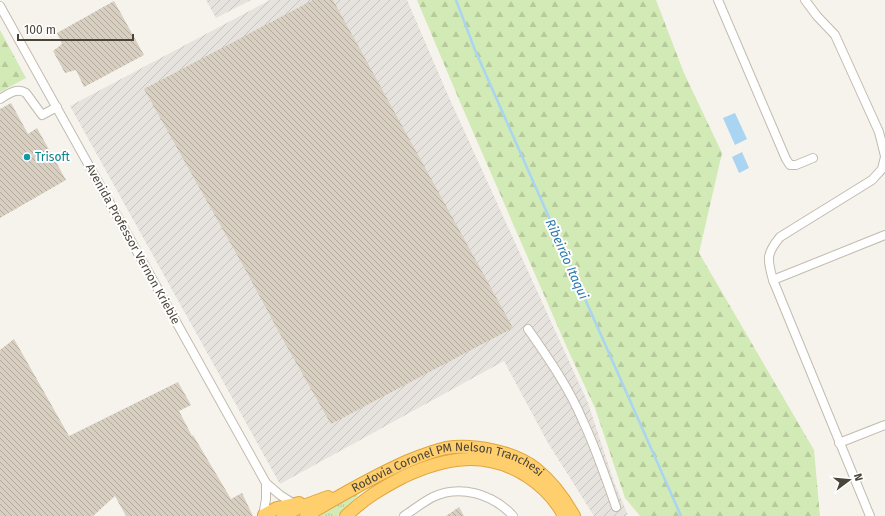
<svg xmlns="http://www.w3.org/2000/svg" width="885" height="516" viewBox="0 0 885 516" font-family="'Fira Sans',sans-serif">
  <defs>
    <pattern id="industrial-furrows" width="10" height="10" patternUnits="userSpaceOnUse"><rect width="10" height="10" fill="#e6e2dd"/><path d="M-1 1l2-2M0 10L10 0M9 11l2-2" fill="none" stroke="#c7c3be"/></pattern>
    <pattern id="grass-tufts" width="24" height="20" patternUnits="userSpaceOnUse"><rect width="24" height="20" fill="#d2eab5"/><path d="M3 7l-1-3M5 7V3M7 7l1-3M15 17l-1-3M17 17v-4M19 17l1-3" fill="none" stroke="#b6ca9c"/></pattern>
    <pattern id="forest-firs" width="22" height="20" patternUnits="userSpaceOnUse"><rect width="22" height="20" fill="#d2eab5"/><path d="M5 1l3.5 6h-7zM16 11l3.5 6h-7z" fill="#b6ca9c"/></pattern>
    <pattern id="building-back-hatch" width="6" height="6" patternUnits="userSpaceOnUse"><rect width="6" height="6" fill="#d8cfc1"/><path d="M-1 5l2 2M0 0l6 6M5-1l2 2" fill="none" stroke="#b1aa9e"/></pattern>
  </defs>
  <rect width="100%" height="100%" fill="#f6f3ec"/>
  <!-- industrial -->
  <g fill="url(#industrial-furrows)">
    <polygon points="206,0 251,0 216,18"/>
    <polygon points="270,0 407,0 447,93 588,403 614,482 628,515 626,516 594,516 548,443 504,361 280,484 70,106"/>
  </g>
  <!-- grass -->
  <polygon fill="url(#grass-tufts)" points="365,488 338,516 321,516 321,514"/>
  <!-- forest -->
  <g fill="url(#forest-firs)">
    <polygon points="417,0 656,0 684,73 722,153 699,253 814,450 820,516 640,516 625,498 595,408 568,350 460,102"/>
    <polygon points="0,30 26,78 0,92"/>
  </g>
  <!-- water -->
  <g fill="#a9d4f2">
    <polygon points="735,113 747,139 735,145 723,118"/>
    <polygon points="742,152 749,168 739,173 732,157"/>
  </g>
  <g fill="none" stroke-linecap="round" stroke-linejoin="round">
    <!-- stream -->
    <polyline stroke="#a9d4f2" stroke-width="2.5" points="456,0 475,50 681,516"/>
  </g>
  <!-- building -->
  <g fill="url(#building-back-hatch)">
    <polygon points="313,0 333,0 513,328 331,424 286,345 245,269 144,89"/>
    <polygon points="114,1 144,55 84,87 76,70 65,73 53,51 62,44 57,33"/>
    <polygon points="11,103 28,134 37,128 66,180 0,218 0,109"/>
    <polygon points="14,339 69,436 178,382 191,405 179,411 192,436 193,435 231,499 242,493 253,516 126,516 115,496 93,516 0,516 0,350"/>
    <polygon points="459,507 464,516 446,516"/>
  </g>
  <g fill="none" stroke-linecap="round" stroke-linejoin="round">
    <!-- minor casing -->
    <g stroke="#c2bbae" stroke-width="10">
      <g id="minor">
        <polyline points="718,0 786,159 790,165 796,165 813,158"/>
        <polyline points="805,0 817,16 835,35 879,132 885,156"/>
        <polyline points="0,6 266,483 280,495 294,504"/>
        <path d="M0,99C8,94 17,87 26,93L42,115L57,107"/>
        <path d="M773,280C767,259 766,254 780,237L872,180L882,169L885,157"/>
        <path d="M528,329C549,359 569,388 583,421C596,449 606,478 616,507"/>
        <polyline points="839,443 885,425"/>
        <polyline points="263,516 266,499 266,483"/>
        <path d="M404,516C413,510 423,502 433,497C460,484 493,494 513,516"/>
        <polyline points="870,516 773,280 885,235"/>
      </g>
    </g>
    <!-- highway casing -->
    <g stroke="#e0a43c" stroke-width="14">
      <g id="highway">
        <polyline points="264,515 277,508 299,503"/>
        <polyline points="283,516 298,508 328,497"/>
        <path id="s1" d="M306,516C339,496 372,477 408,461C420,456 433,451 446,448C473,444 514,451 536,469C552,482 564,498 574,516"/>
        <path d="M346,516C365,498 380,489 403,477C445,457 486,450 527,476C542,486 556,500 564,516"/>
      </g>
    </g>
    <!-- minor -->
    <use href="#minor" stroke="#fff" stroke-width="8"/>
    <!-- highway -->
    <use href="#highway" stroke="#ffcf6e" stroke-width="12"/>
  </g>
  <!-- markers -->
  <circle fill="#0f9aa8" stroke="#fff" stroke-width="1.5" cx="27" cy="157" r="4"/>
  <g text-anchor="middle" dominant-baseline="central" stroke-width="4" stroke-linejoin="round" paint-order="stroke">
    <!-- culture labels -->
    <g font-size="12" fill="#0d838f" stroke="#fff" text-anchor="start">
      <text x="35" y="157">Trisoft</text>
    </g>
    <!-- street labels -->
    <g font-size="12" fill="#4b4439" stroke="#fff">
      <text transform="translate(133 244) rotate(61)">Avenida Professor Vernon Krieble</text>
      <text stroke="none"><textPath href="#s1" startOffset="156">Rodovia Coronel PM Nelson Tranchesi</textPath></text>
    </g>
    <!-- water labels -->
    <g font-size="13" font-style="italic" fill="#2e7ab2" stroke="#fff">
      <text transform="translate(567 259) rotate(66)">Ribeirão Itaqui</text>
    </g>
  </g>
  <!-- north arrow -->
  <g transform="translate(849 480) rotate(74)" stroke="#ffffff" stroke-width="3" paint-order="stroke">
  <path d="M0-3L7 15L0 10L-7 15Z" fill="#4b4439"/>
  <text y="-6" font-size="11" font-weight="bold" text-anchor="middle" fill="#4b4439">N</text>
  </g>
  <!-- scale -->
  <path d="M18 34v6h115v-6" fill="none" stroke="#4b4439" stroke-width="2"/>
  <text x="24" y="34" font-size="12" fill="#4b4439" stroke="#ffffff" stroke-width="3" paint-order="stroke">100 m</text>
</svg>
